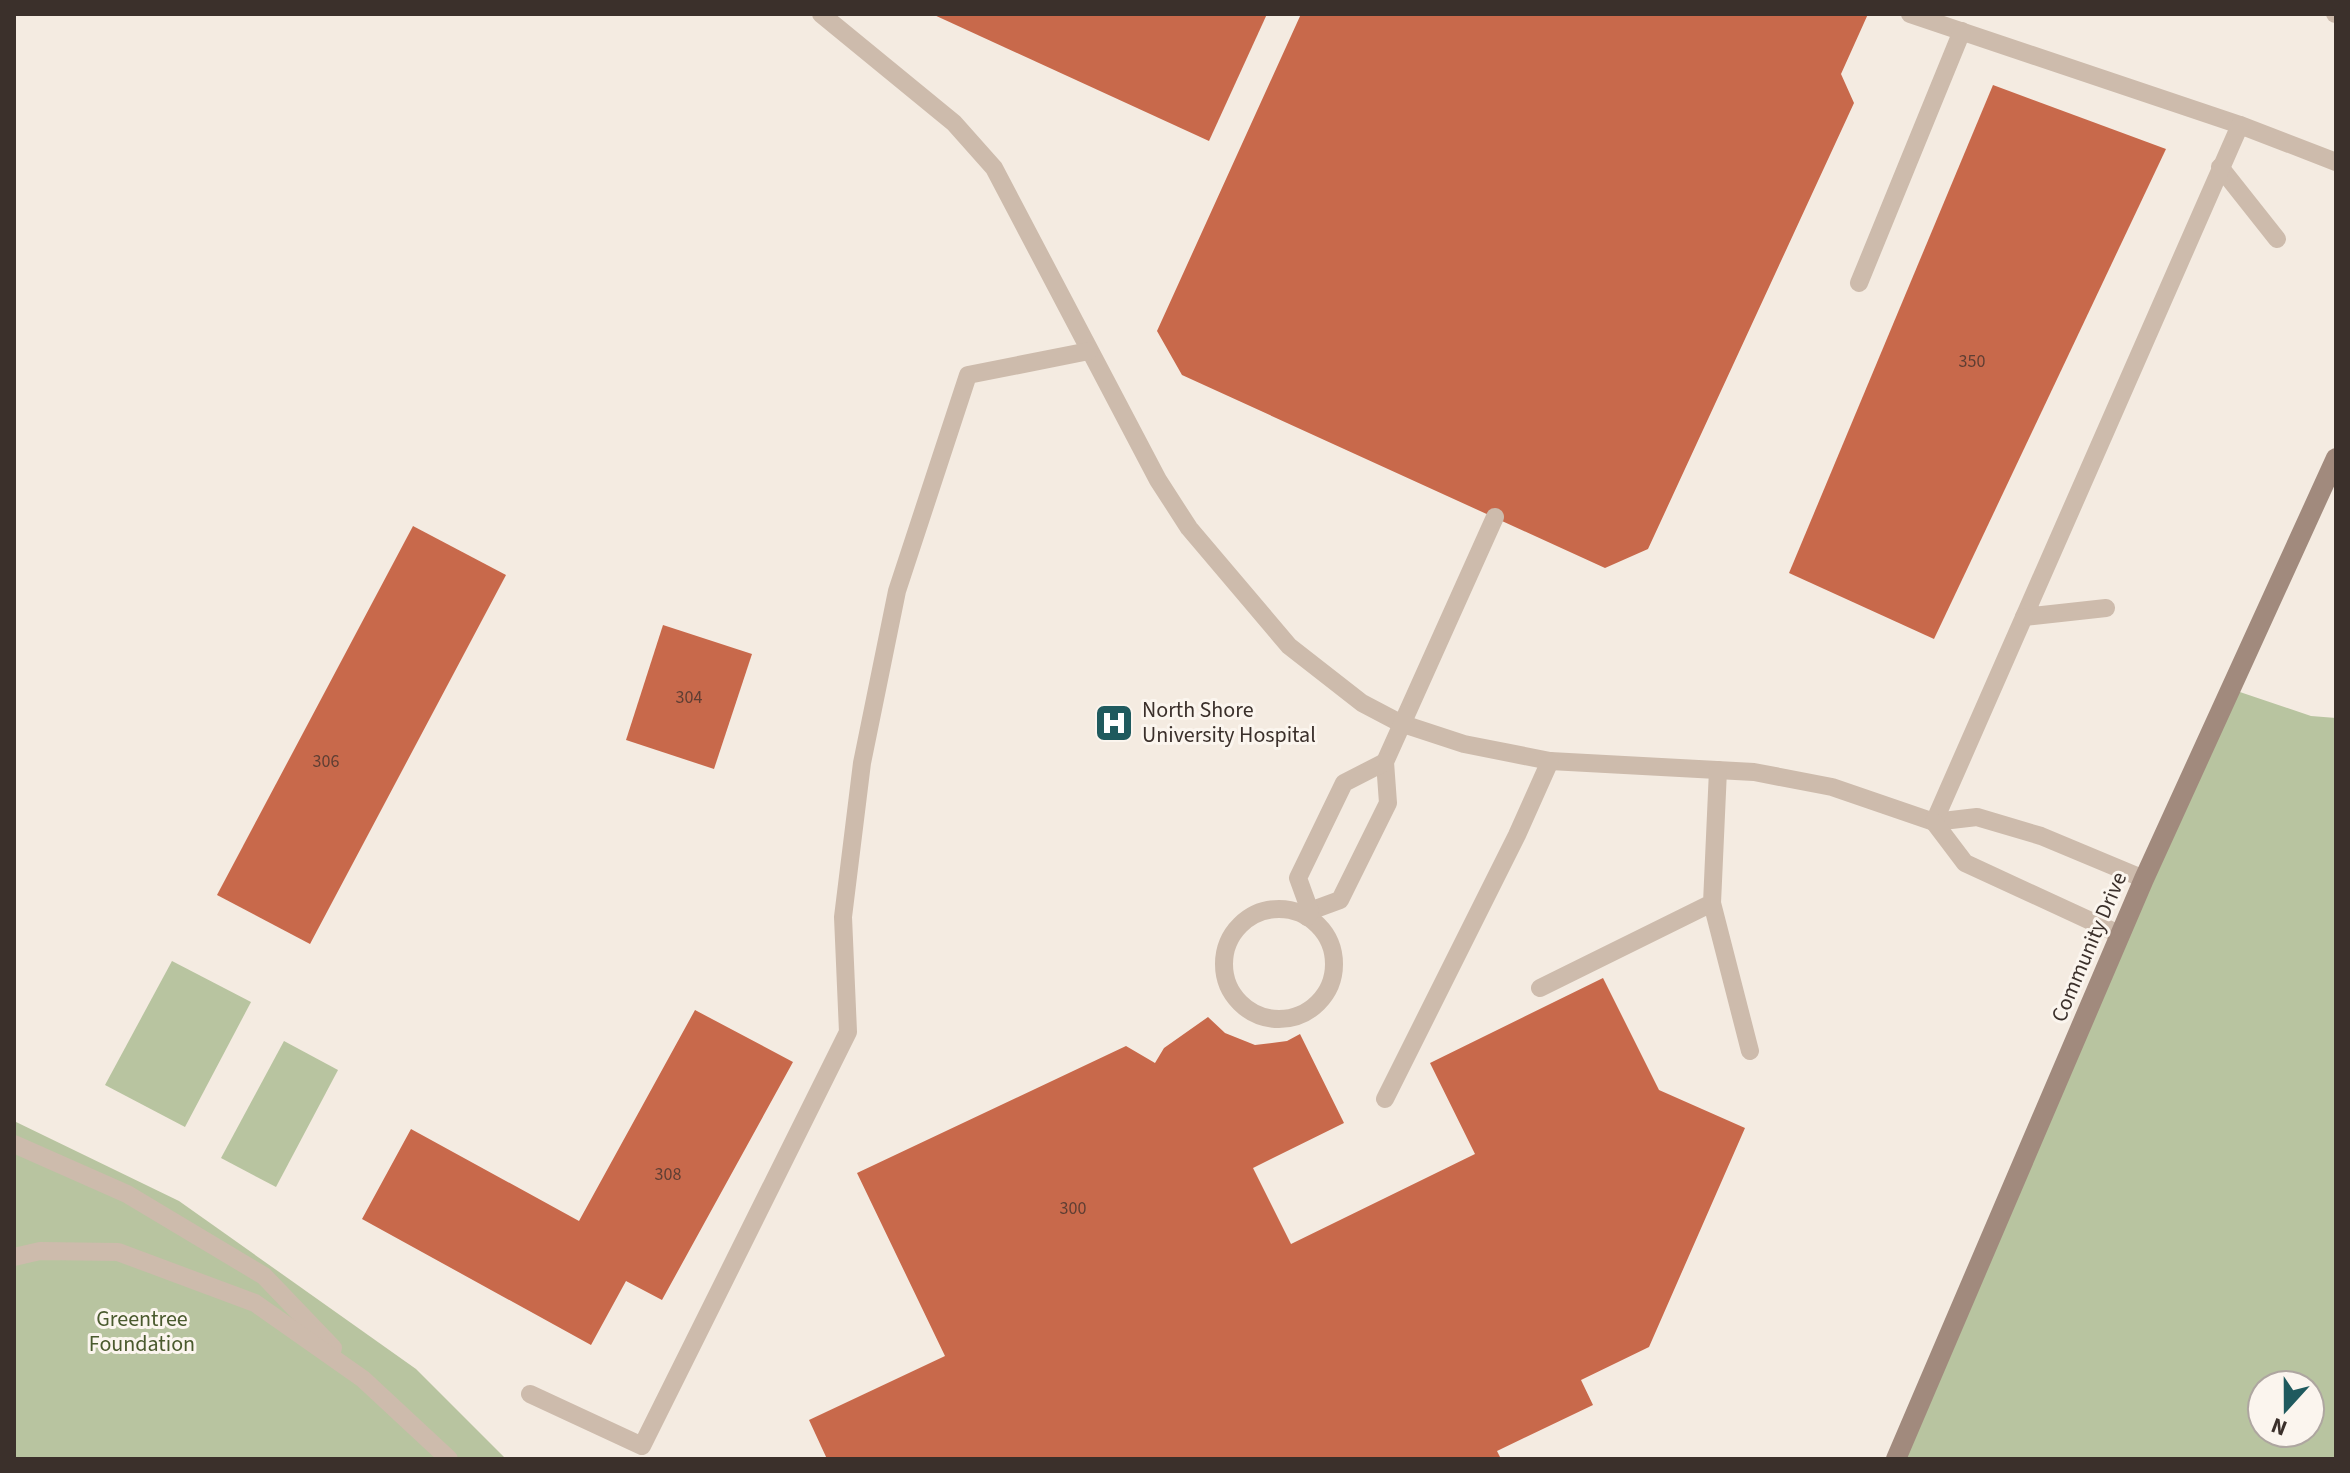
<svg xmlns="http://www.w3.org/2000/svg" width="2350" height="1473" viewBox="0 0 2350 1473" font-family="'Source Sans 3',sans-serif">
  <rect width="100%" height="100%" fill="#f4ebe1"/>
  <!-- green -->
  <g fill="#b8c4a0" fill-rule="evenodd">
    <path d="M2231,689L2311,716L2336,718V1459H1896ZM2262,1385H2310V1433H2262Z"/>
    <polygon points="172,961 251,1002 185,1127 105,1085"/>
    <polygon points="284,1041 338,1070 276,1187 221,1158"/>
    <polygon points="14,1121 179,1201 416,1369 506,1459 14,1459"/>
  </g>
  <!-- building -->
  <g fill="#c8694b">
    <polygon points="932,14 1267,14 1209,141"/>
    <polygon points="1301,14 1868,14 1841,74 1854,103 1648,549 1605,568 1182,375 1157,331"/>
    <polygon points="1993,85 2166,149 1934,639 1789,573"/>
    <polygon points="413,526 506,575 310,944 217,895"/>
    <polygon points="663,625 752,654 714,769 626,740"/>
    <polygon points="1603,978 1659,1090 1745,1128 1649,1347 1581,1380 1593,1405 1497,1451 1501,1459 827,1459 809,1420 945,1356 857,1173 1126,1046 1155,1063 1164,1048 1208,1017 1225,1033 1255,1045 1287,1041 1300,1034 1344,1123 1253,1168 1291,1244 1475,1154 1430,1063"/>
    <polygon points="695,1010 793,1062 662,1300 626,1281 591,1345 362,1219 411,1129 579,1221"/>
  </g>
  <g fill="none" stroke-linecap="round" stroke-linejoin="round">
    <!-- service -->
    <g stroke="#cdbbac" stroke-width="18">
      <polyline points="821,14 954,123 994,168 1158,480 1189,528 1289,646 1362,703 1400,723 1464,744 1550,761 1754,772 1832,787 1934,822 1977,817 2041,836 2144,879"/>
      <polyline points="1910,14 2240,125"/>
      <polyline points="2335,14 2336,14"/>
      <polyline points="2220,167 2277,239"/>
      <polyline points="1859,283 1962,31"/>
      <polyline points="2106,608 2024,617 2240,125 2336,162"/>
      <polyline points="1934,822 2024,617"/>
      <polyline points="1934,822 1965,863 2121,935"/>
      <polyline points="1712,903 1750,1051"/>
      <circle cx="1279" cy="964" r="55"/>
      <polyline points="1310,911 1340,900 1388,803 1385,762 1495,517"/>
      <polyline points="1307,917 1310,911 1298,878 1344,783 1385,762"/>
      <polyline points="1540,988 1712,903 1718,770"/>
      <polyline points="1385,1099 1517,835 1550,761"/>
      <polyline points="14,1144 127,1194 264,1276 333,1348"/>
      <polyline points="14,1257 40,1251 118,1252 255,1303 363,1379 449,1459"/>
      <polyline points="530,1394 642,1446 848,1032 843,917 862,763 897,591 968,375 1089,351"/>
    </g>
    <!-- secondary -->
    <polyline stroke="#a18a7d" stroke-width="20" points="1896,1459 2144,879 2336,458"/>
  </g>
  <!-- icons -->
  <defs>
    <g id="hospital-square" transform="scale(2)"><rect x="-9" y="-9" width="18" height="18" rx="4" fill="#1f5a5e" stroke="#fbf5ee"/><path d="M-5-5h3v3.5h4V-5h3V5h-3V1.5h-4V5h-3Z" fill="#fff"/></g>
  </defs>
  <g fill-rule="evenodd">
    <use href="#hospital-square" x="1114" y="723"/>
  </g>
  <g text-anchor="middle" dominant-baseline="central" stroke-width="6" stroke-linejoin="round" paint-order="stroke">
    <!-- number labels -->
    <g font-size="18" fill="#5e3e33">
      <text x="1972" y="361">350</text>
      <text x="689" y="697">304</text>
      <text x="326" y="761">306</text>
      <text x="668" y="1174">308</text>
      <text x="1073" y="1208">300</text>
    </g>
    <!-- poi labels -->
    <g font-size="22" fill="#3b302b" stroke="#fbf5ee" text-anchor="start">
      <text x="1142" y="710">North Shore<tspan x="1142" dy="25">University Hospital</tspan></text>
    </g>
    <!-- street labels -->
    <g font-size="22" fill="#3b302b" stroke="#fbf5ee">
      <text transform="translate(2089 947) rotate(-67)">Community Drive</text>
    </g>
    <!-- park labels -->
    <g font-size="22" fill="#4a5a2e" stroke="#fbf5ee">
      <text x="142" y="1319">Greentree<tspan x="142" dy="25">Foundation</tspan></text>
    </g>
  </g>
  <!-- border -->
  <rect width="2350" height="1473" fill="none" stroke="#3b302b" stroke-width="32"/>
  <!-- north arrow -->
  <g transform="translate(2286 1409) rotate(201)"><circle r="38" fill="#fbf5ee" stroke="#aea6a0" stroke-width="2"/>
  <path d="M0-6L14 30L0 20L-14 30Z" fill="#1f5a5e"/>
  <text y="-12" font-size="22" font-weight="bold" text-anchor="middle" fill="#3b302b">N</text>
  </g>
</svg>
